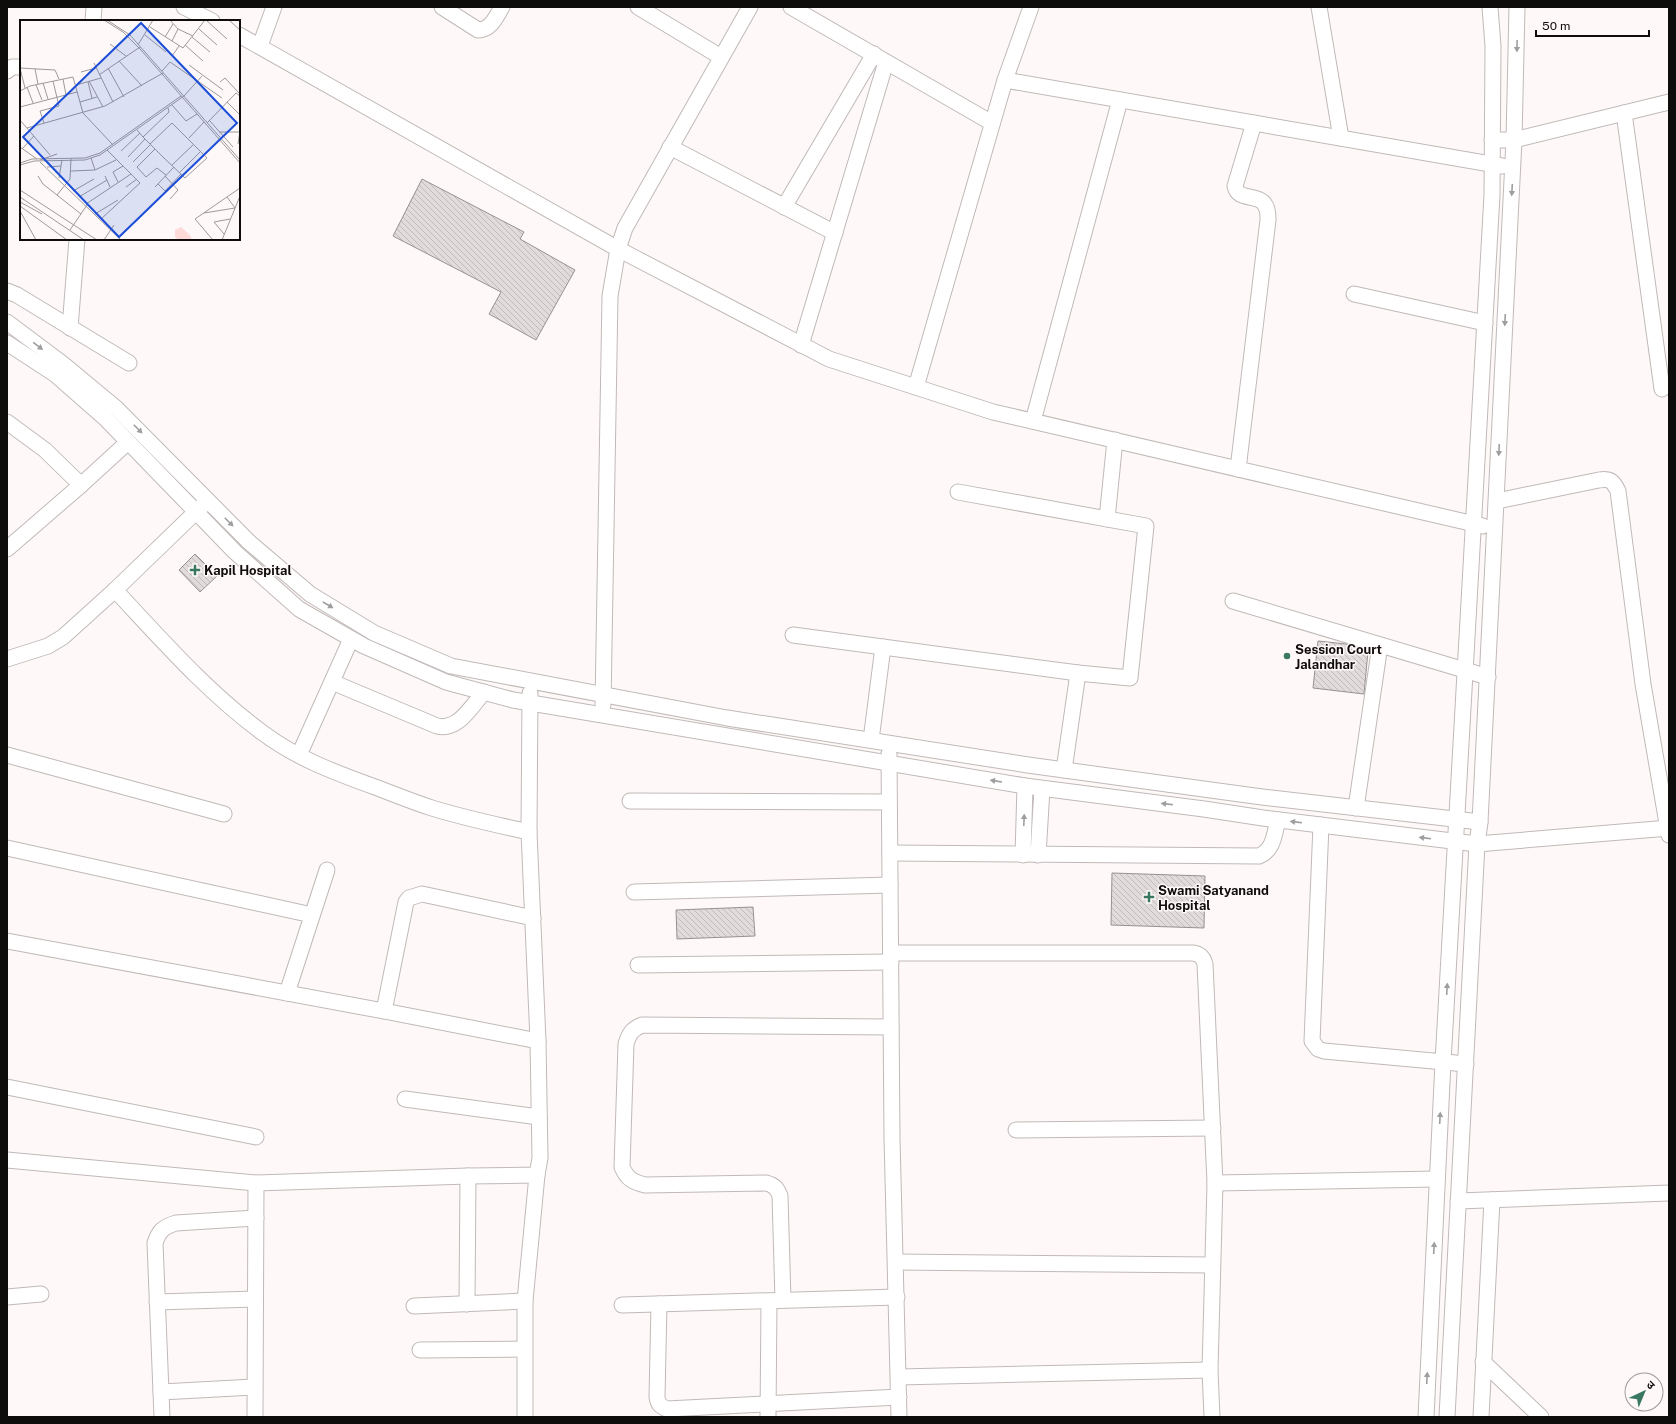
<svg xmlns="http://www.w3.org/2000/svg" width="1676" height="1424" viewBox="0 0 1676 1424" font-family="'Public Sans','Noto Sans Devanagari',sans-serif">
  <defs>
    <pattern id="building-back-hatch" width="6" height="6" patternUnits="userSpaceOnUse"><rect width="6" height="6" fill="#e2dbdb"/><path d="M-1 5l2 2M0 0l6 6M5-1l2 2" fill="none" stroke="#c1bbbb"/></pattern>
  </defs>
  <rect width="100%" height="100%" fill="#fef9f8"/>
  <!-- building -->
  <g fill="url(#building-back-hatch)" stroke="#979191">
    <polygon points="422,179 524,232 520,239 575,270 536,340 489,314 501,292 393,236"/>
    <polygon points="195,554 217,576 200,592 179,570"/>
    <polygon points="1318,641 1346,644 1368,651 1364,694 1313,688"/>
    <polygon points="1112,873 1205,876 1204,928 1111,925"/>
    <polygon points="753,907 755,936 677,939 676,910"/>
  </g>
  <g fill="none" stroke-linecap="round" stroke-linejoin="round">
    <!-- minor casing -->
    <g stroke="#c0b9b8" stroke-width="17">
      <g id="minor">
        <polyline points="184,7 212,21"/>
        <path d="M442,7L478,30C491,30 496,17 502,7"/>
        <polyline points="638,7 721,57"/>
        <polyline points="791,7 992,123"/>
        <polyline points="1319,7 1341,138"/>
        <polyline points="93,21 94,7"/>
        <polyline points="239,35 618,249 829,359 993,412 1483,526"/>
        <polyline points="260,46 274,7"/>
        <polyline points="7,71 12,67 21,67"/>
        <polyline points="1005,80 1502,166"/>
        <polyline points="1624,113 1662,389"/>
        <polyline points="1492,140 1514,140 1669,102"/>
        <polyline points="670,147 835,233"/>
        <polyline points="784,207 874,54"/>
        <polyline points="7,291 17,295 129,363"/>
        <polyline points="1354,294 1485,323"/>
        <polyline points="7,322 63,364 116,408 249,542 310,594 374,633 451,666 727,718 1028,765 1262,797 1480,822"/>
        <polyline points="70,328 77,239"/>
        <polyline points="7,343 56,375 105,418 235,552 299,609 364,646 446,682 513,700 1025,786 1204,809 1263,818 1477,844 1669,828"/>
        <polyline points="801,345 886,62"/>
        <polyline points="916,387 1005,80 1031,7"/>
        <polyline points="1033,421 1120,100"/>
        <polyline points="7,422 45,450 81,485"/>
        <path d="M1238,469L1268,220C1269,186 1239,206 1235,186L1254,123"/>
        <path d="M1497,501L1599,480C1610,478 1613,481 1618,491L1643,684L1669,835"/>
        <polyline points="1107,519 1115,440"/>
        <polyline points="7,549 81,485 128,442"/>
        <path d="M115,590C162,640 207,692 263,733C296,758 336,773 375,787C394,794 413,802 432,808C464,818 497,825 529,832"/>
        <polyline points="1233,601 1488,677"/>
        <polyline points="793,635 1078,673 1130,678 1146,526 958,492"/>
        <polyline points="7,659 48,646 63,637 115,590 203,505"/>
        <path d="M332,682L437,726C458,731 471,707 484,692"/>
        <polyline points="603,705 610,296 618,249 625,228 750,7"/>
        <polyline points="871,740 883,647"/>
        <polyline points="889,754 892,1138 899,1417"/>
        <polyline points="7,755 224,814"/>
        <polyline points="299,755 351,639"/>
        <polyline points="1064,770 1078,673"/>
        <polyline points="630,801 889,802"/>
        <polyline points="1356,808 1380,645"/>
        <polyline points="1321,825 1312,1041 1318,1049 1324,1051 1466,1064"/>
        <polyline points="7,848 312,915"/>
        <path d="M890,853L1259,856C1274,850 1274,834 1278,820"/>
        <polyline points="1023,855 1025,786"/>
        <polyline points="1038,855 1042,789"/>
        <polyline points="634,892 890,885"/>
        <polyline points="7,941 384,1011 538,1041"/>
        <path d="M891,953H1193C1200,954 1203,957 1205,964L1215,1183L1210,1370L1212,1417"/>
        <polyline points="638,965 891,962"/>
        <polyline points="287,993 327,870"/>
        <polyline points="384,1011 406,902 409,898 422,894 533,918"/>
        <polyline points="7,1087 256,1137"/>
        <polyline points="405,1099 539,1117"/>
        <polyline points="1016,1130 1213,1128"/>
        <polyline points="7,1160 256,1183 468,1176 537,1175 540,1158 538,1041 529,832 530,693"/>
        <polyline points="1215,1183 1437,1179"/>
        <polyline points="1458,1201 1669,1193"/>
        <polyline points="896,1262 1212,1265"/>
        <polyline points="7,1297 41,1294"/>
        <path d="M783,1300L780,1196C777,1188 774,1185 766,1183L645,1185C633,1182 627,1179 622,1167L626,1044C629,1034 632,1029 642,1025L891,1027"/>
        <polyline points="157,1302 255,1299"/>
        <polyline points="467,1304 468,1176"/>
        <path d="M659,1304L657,1397C658,1404 660,1406 667,1409L899,1397"/>
        <polyline points="622,1305 897,1297"/>
        <polyline points="414,1306 525,1301"/>
        <polyline points="420,1350 524,1349"/>
        <polyline points="1483,1362 1541,1417"/>
        <polyline points="899,1377 1210,1370"/>
        <polyline points="161,1392 254,1387"/>
        <path d="M162,1417L155,1243C159,1231 163,1227 176,1223L256,1218"/>
        <polyline points="255,1417 256,1183"/>
        <polyline points="525,1417 525,1301 537,1175"/>
        <polyline points="768,1417 769,1301"/>
        <polyline points="1426,1417 1443,1062 1492,195 1493,46 1490,7"/>
        <polyline points="1447,1417 1477,844 1480,822 1514,140 1517,7"/>
        <polyline points="1481,1417 1492,1200"/>
      </g>
    </g>
    <!-- minor -->
    <use href="#minor" stroke="#fff" stroke-width="15"/>
  </g>
  <!-- one-way arrows -->
  <defs><path id="oneway-solid" d="M-6-.8H1V-3.2L6.5 0L1 3.2V.8H-6Z"/></defs>
  <g fill="#9f9e9e">
    <use href="#oneway-solid" transform="translate(1517 46) rotate(91)"/>
    <use href="#oneway-solid" transform="translate(1512 190) rotate(93)"/>
    <use href="#oneway-solid" transform="translate(1505 320) rotate(93)"/>
    <use href="#oneway-solid" transform="translate(38 346) rotate(37)"/>
    <use href="#oneway-solid" transform="translate(138 429) rotate(45)"/>
    <use href="#oneway-solid" transform="translate(1499 450) rotate(93)"/>
    <use href="#oneway-solid" transform="translate(229 522) rotate(45)"/>
    <use href="#oneway-solid" transform="translate(328 605) rotate(31)"/>
    <use href="#oneway-solid" transform="translate(996 781) rotate(-171)"/>
    <use href="#oneway-solid" transform="translate(1167 804) rotate(-173)"/>
    <use href="#oneway-solid" transform="translate(1024 820) rotate(-88)"/>
    <use href="#oneway-solid" transform="translate(1296 822) rotate(-173)"/>
    <use href="#oneway-solid" transform="translate(1425 838) rotate(-173)"/>
    <use href="#oneway-solid" transform="translate(1447 989) rotate(-87)"/>
    <use href="#oneway-solid" transform="translate(1440 1118) rotate(-87)"/>
    <use href="#oneway-solid" transform="translate(1434 1248) rotate(-87)"/>
    <use href="#oneway-solid" transform="translate(1427 1378) rotate(-87)"/>
  </g>
  <!-- markers -->
  <g fill="#3a7864" stroke="#fef9f8" stroke-width="1.5">
    <path d="M193 564h4v4h4v4h-4v4h-4v-4h-4v-4h4z"/>
    <circle cx="1287" cy="656" r="4"/>
    <path d="M1147 891h4v4h4v4h-4v4h-4v-4h-4v-4h4z"/>
  </g>
  <g text-anchor="middle" dominant-baseline="central" stroke-width="3" stroke-linejoin="round" paint-order="stroke">
    <!-- poi labels -->
    <g font-size="13" font-weight="bold" fill="#0f0c0c" stroke="#fef9f8" text-anchor="start">
      <text x="204" y="570">Kapil Hospital</text>
      <text x="1295" y="649">Session Court<tspan x="1295" dy="15">Jalandhar</tspan></text>
      <text x="1158" y="890">Swami Satyanand<tspan x="1158" dy="15">Hospital</tspan></text>
    </g>
  </g>
  <!-- overview -->
  <g transform="translate(20 20)">
    <rect width="220" height="220" fill="#fef9f8"/>
    <path d="M161,207L170,215L172,220H159L155,217V210Z" fill="#fedad9"/>
    <path fill="none" stroke="#9e9a9a" stroke-width="1" d="M84,0L103,12L121,30L220,143M87,0L110,15L220,140M150,0L158,9L173,16M186,0L207,19M209,0L220,10M130,7L163,28L185,0M179,9L197,25M125,15L146,32M145,17L153,4M172,17L190,32M152,21L158,9M90,24L106,36M118,25L133,0M165,25L183,41M152,36L159,26M99,41L122,66M74,43L93,82M169,45L203,70M0,48L35,50L39,59M0,48L5,68M88,48L104,77M15,49L18,64M142,51L150,42L202,78M61,52L76,48M79,55L120,27M43,59L46,75M69,61L83,87M68,62L72,78M200,62L205,58L219,73M23,63L28,79M16,65L22,80M56,65L81,58M7,67L13,83M0,71L10,66L53,57L63,93L93,125M60,82L77,77M207,82L220,95M152,85L166,101L177,94M0,87L57,72M0,100L30,135M189,100L213,127M24,103L20,91L39,86L33,61M187,103L216,73L220,76M7,108L85,86L143,53M117,110L123,117L143,137L165,158L187,138L152,103L130,124M199,112H219M123,117L149,92L148,88M169,118L184,102M218,124L220,111M0,127L17,139M2,129L14,116M135,129L117,147L126,157L137,148L146,155M101,131L120,113M108,137L125,119M71,138L75,150M20,140L37,134M20,142L101,220M113,142L131,124M0,143L12,139L65,138L80,133L161,76M0,145L14,141L65,140L80,135L164,76L182,56M152,145L174,124M27,147L41,146M51,151L75,150L96,140M159,153L181,131M18,156L23,164L61,194M85,156L90,167M145,156L158,170L150,179M39,158L42,140M98,162L93,152L103,146M138,164L145,171L161,154M106,167L117,159M135,167L154,147M0,170L77,220M53,171L74,159M37,175L50,159L51,139M0,177L64,220M59,177L87,160M0,182L22,194M66,184L111,154M0,186L47,220M0,191L16,220M184,193L215,188L207,177M75,194L98,180M81,199L120,163L87,130M50,210L67,185M204,214L194,202L210,199M84,220L94,205M193,220L175,199L220,168M202,220L220,176"/>
    <path fill="#1d4ed8" fill-opacity="0.15" stroke="#1d4ed8" stroke-width="2" d="M121,3L217,103L99,217L3,117Z"/>
    <rect width="220" height="220" fill="none" stroke="#0f0c0c" stroke-width="2"/>
  </g>
  <!-- border -->
  <rect width="1676" height="1424" fill="none" stroke="#0f0c0c" stroke-width="16"/>
  <!-- north arrow -->
  <g transform="translate(1644 1392) rotate(44)"><circle r="19" fill="#fef9f8" stroke="#9e9a9a"/>
  <path d="M0-3L7 15L0 10L-7 15Z" fill="#3a7864"/>
  <text y="-6" font-size="11" font-weight="bold" text-anchor="middle" fill="#0f0c0c">उ</text>
  </g>
  <!-- scale -->
  <path d="M1536 30v6h113v-6" fill="none" stroke="#0f0c0c" stroke-width="2"/>
  <text x="1542" y="30" font-size="12" fill="#0f0c0c" stroke="#fef9f8" stroke-width="3" paint-order="stroke">50 m</text>
</svg>
